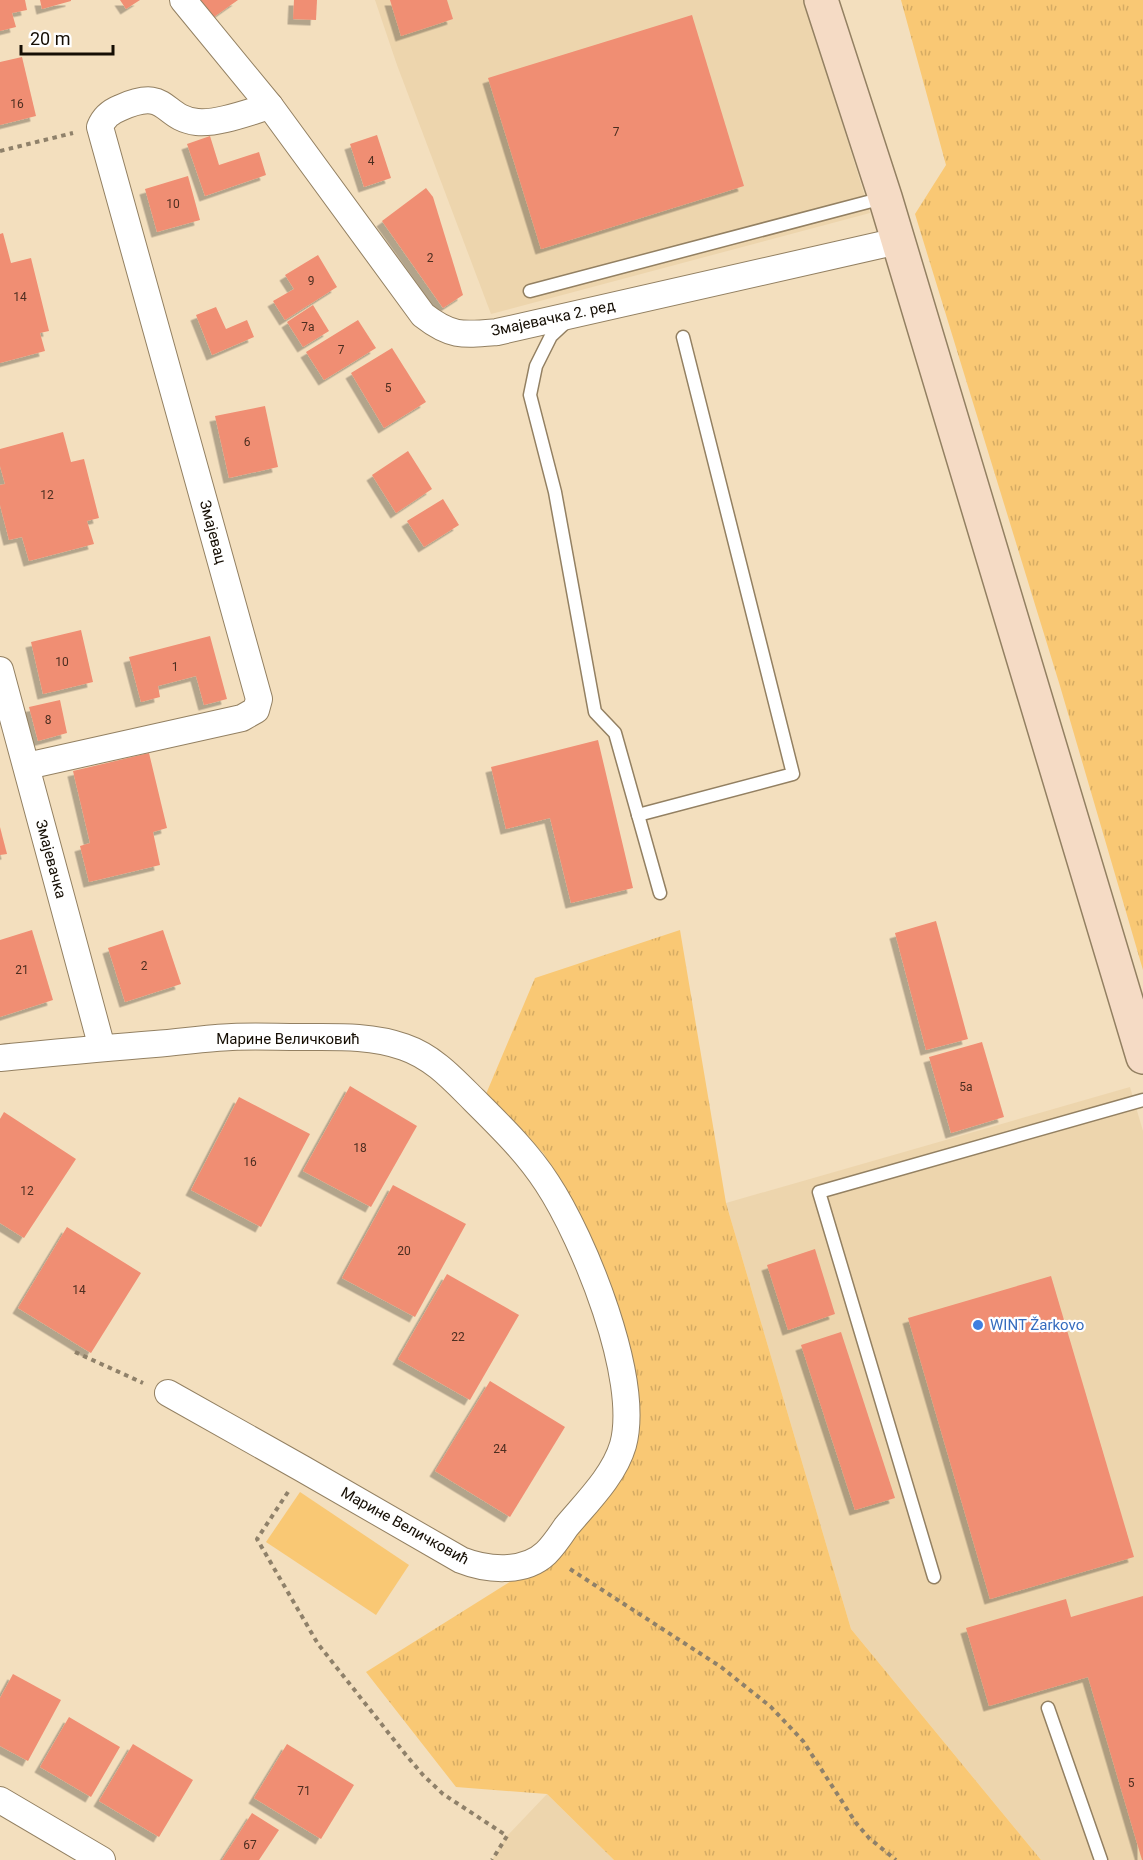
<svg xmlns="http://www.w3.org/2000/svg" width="1143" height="1860" viewBox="0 0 1143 1860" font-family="Roboto,sans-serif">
  <defs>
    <pattern id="grass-tufts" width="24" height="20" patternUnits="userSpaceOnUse" patternTransform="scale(1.5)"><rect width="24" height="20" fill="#f9c874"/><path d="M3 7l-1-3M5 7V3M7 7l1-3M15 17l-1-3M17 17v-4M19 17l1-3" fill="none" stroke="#d5ab63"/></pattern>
    <filter id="shadow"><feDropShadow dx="-5.5" dy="5.5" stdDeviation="0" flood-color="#0004"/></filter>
  </defs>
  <rect width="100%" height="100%" fill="#f3dfbe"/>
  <!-- built -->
  <g fill="#edd5ad">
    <polygon points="375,0 804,0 870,213 491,314 397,65"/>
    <polygon points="1130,1087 1143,1131 1143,1860 1041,1860 851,1629 726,1203"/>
    <polygon points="547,1794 614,1860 492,1860 507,1836"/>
  </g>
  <!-- grass -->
  <g fill="url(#grass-tufts)">
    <polygon points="901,0 1143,0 1143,970 1060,686 915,214 946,165"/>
    <polygon points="680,930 726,1203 851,1629 1041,1860 614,1860 547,1794 456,1787 366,1672 564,1548 632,1449 634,1372 601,1260 544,1154 486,1094 535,978"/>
  </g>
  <!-- pitch -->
  <polygon fill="#f9c874" points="300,1492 409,1565 376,1615 266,1542"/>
  <!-- building -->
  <g fill="#f08e73" filter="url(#shadow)">
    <polygon points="0,0 25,0 27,10 12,13 16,27 0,31"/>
    <polygon points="40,0 71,0 71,1 42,9"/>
    <polygon points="120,0 140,0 126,9"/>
    <polygon points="198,0 238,0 211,19"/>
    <polygon points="294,0 317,0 316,20 293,19"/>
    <polygon points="390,0 447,0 453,19 401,36"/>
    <polygon points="692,15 744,186 541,249 488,78"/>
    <polygon points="22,57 36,116 0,125 0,62"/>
    <polygon points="377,135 391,178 364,187 350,144"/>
    <polygon points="210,136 219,165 259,152 266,175 205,196 187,144"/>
    <polygon points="188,176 200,220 157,232 145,189"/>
    <polygon points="426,188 433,197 463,295 443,308 382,221"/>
    <polygon points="3,233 11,263 31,258 49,331 40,333 45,351 0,363 0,234"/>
    <polygon points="318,255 337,287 285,320 273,301 294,289 285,275"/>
    <polygon points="313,305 329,331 303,347 287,322"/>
    <polygon points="216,307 226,329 247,320 254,337 212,355 196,315"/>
    <polygon points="358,320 376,348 324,380 306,352"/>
    <polygon points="392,348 426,402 384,428 351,373"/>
    <polygon points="265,406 278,467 229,478 215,416"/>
    <polygon points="63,432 71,462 84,459 99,518 87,521 94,544 29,561 22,537 9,540 0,505 0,485 5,484 0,466 0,449"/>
    <polygon points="408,451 432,489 396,513 372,475"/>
    <polygon points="443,499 459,525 424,547 407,521"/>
    <polygon points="81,630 93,682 43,694 31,642"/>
    <polygon points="210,636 227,699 204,705 196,676 158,686 160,697 141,702 129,657"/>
    <polygon points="60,700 67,733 38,741 29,707"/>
    <polygon points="598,740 633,888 571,903 550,818 506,829 491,767"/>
    <polygon points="149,753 167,828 153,832 160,865 89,882 80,846 90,843 73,771"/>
    <polygon points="0,827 7,854 0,855"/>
    <polygon points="936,921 968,1039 926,1050 895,933"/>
    <polygon points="32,930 53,1000 0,1017 0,940"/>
    <polygon points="163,930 181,984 125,1002 108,948"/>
    <polygon points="982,1042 1004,1117 951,1133 929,1057"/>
    <polygon points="350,1086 417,1126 371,1207 303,1171"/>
    <polygon points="239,1097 310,1134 261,1227 191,1190"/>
    <polygon points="4,1112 76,1159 24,1238 0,1223 0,1119"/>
    <polygon points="393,1185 466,1224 415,1317 342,1278"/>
    <polygon points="67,1227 141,1273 91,1353 18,1308"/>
    <polygon points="815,1249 835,1314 788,1330 767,1265"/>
    <polygon points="447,1274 519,1315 470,1400 398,1359"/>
    <polygon points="1051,1276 1134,1557 990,1599 908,1318"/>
    <polygon points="841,1332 895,1498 855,1510 801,1345"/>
    <polygon points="490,1381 565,1427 510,1517 435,1471"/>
    <polygon points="1143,1596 1143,1860 1142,1860 1088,1677 989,1706 966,1628 1066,1599 1071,1617"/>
    <polygon points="13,1674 61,1700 28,1761 0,1746 0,1698"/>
    <polygon points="69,1717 120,1747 91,1797 40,1767"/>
    <polygon points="133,1744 193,1780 159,1837 99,1801"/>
    <polygon points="287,1744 354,1785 321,1839 254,1798"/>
    <polygon points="252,1813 279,1830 259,1860 222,1860"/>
  </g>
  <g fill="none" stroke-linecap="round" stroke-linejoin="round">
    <!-- lane casing -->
    <g stroke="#938062" stroke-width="15">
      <g id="lane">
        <polyline points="530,291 883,198"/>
        <polyline points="566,322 551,336 536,366 530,395 555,492 595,712 615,733 660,893"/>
        <polyline points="638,815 793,774 683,337"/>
        <polyline points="934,1577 819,1192 1143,1100"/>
        <polyline points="1048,1708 1101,1860"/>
      </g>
    </g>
    <!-- street casing -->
    <g stroke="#938062" stroke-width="28">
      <g id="street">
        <path d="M183,0L270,106L423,315C451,337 463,335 497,332L898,241"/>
        <polyline points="0,670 102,1048"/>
        <path d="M27,766L242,718L256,710L259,699L100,127C104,117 110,112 120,108C169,86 161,118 197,122C218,124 249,112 270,106"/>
        <path d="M0,1058C52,1053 103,1048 155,1044C181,1042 207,1038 232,1037C255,1036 277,1037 299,1037C333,1037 371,1035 404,1047C433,1057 452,1078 474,1100C500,1126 527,1152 547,1183C584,1239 641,1379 623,1445C614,1476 586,1503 566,1527C560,1536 553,1546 546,1553C524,1574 486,1570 461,1560L303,1469L168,1393"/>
        <polyline points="0,1800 102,1860"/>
      </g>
    </g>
    <!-- secondary casing -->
    <g stroke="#938062" stroke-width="36">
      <polyline id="secondary" points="821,0 885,197 1143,1057"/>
    </g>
    <!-- path -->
    <g stroke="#8f816a" stroke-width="4" stroke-dasharray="4.5 4.5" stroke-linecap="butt">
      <polyline points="0,151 73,133"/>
      <polyline points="75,1352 143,1383"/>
      <polyline points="288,1492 257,1539 318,1644 406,1755 423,1775 443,1794 507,1836 492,1860"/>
      <polyline points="570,1569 721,1667 771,1707 803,1741 856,1823 869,1838 896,1860"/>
    </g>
    <!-- lane -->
    <use href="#lane" stroke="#fff" stroke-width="12"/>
    <!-- street -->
    <use href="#street" stroke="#fff" stroke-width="26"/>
    <!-- secondary -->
    <use href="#secondary" stroke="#f5dbc5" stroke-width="33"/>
  </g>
  <!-- markers -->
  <circle fill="#3f7fe0" stroke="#fff" stroke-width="2" cx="978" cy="1325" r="6"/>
  <g text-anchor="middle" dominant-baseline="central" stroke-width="4.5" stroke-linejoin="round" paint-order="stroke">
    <!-- number labels -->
    <g font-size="12" fill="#4c2e20">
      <text x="17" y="104">16</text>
      <text x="616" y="132">7</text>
      <text x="371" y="161">4</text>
      <text x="173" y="204">10</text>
      <text x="430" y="258">2</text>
      <text x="311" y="281">9</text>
      <text x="20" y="297">14</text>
      <text x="308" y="327">7a</text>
      <text x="341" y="350">7</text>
      <text x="388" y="388">5</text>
      <text x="247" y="442">6</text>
      <text x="47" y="495">12</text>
      <text x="62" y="662">10</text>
      <text x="175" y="667">1</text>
      <text x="48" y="720">8</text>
      <text x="144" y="966">2</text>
      <text x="22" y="970">21</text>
      <text x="966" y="1087">5a</text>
      <text x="360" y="1148">18</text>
      <text x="250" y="1162">16</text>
      <text x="27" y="1191">12</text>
      <text x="404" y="1251">20</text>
      <text x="79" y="1290">14</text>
      <text x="458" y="1337">22</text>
      <text x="500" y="1449">24</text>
      <text x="1131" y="1783">5</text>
      <text x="304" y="1791">71</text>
      <text x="250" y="1845">67</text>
    </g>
    <!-- street labels -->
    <g font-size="15" fill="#150e04" stroke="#fff">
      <text transform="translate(553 318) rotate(-12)">Змајевачка 2. ред</text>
      <text transform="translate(213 532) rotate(75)">Змајевац</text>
      <text transform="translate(51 859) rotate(75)">Змајевачка</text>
      <text x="288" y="1039">Марине Величковић</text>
      <text transform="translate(405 1526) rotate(29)">Марине Величковић</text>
    </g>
    <!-- shop labels -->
    <g font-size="15" fill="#366cbe" stroke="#fff" text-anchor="start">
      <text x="990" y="1325">WINT Žarkovo</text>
    </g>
  </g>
  <!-- scale -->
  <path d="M21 45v9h92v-9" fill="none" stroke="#150e04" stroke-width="3"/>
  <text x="30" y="45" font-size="18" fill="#150e04" stroke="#ffffff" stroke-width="4.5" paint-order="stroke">20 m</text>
</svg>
